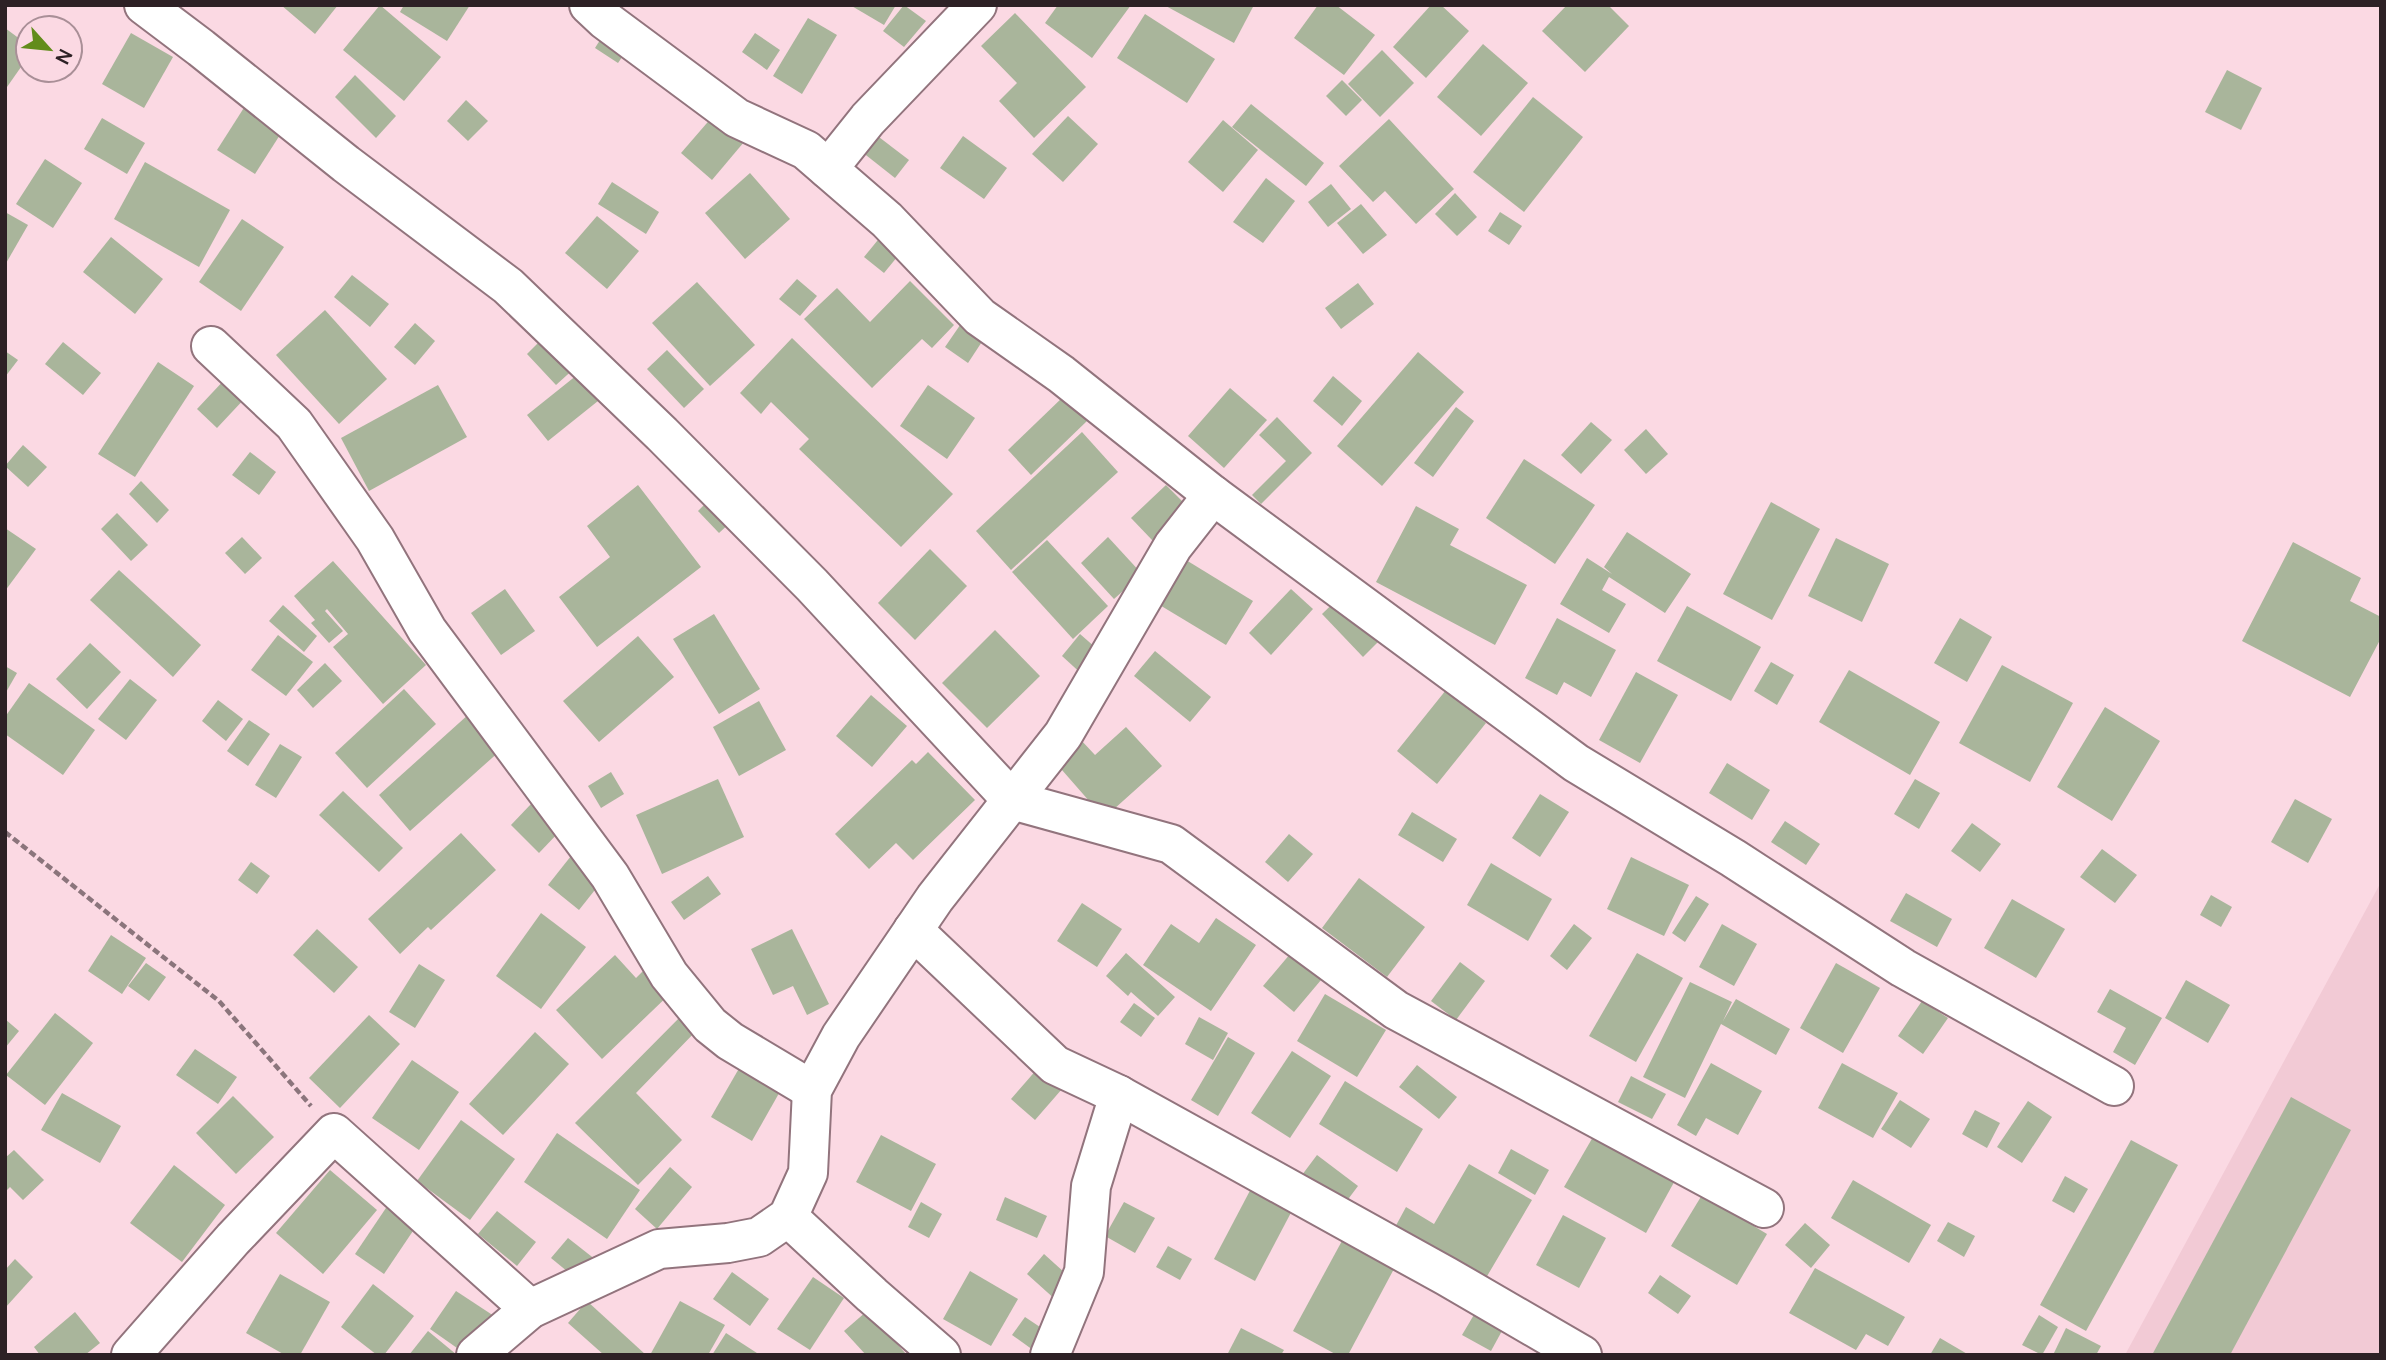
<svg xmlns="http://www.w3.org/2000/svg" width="2386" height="1360" viewBox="0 0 2386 1360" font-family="Manrope,sans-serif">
  <rect width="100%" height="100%" fill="#fbd9e3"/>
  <!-- built -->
  <polygon fill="#f2cad5" points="2381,882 2381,1355 2125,1355"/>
  <!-- building -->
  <g fill="#a9b59b">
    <polygon points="281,5 338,5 315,34"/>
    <polygon points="380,5 441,57 404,101 343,50"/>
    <polygon points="404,5 470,5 447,41 400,12"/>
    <polygon points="850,5 896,5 884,25"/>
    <polygon points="904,5 926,21 904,47 883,31"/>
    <polygon points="1058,5 1131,5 1092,58 1045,23"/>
    <polygon points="1164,5 1254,5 1234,43"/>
    <polygon points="1318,5 1336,5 1375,35 1344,75 1294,38"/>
    <polygon points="1431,5 1441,5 1469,31 1426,78 1393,47"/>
    <polygon points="1567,5 1608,5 1629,26 1585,72 1542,31"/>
    <polygon points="1015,13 1086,87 1034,138 999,101 1017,83 981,46"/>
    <polygon points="1145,14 1215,59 1187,103 1117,58"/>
    <polygon points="808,18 837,35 802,94 773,76"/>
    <polygon points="5,28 28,45 28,57 7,87"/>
    <polygon points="607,29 631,44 618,63 595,48"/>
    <polygon points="131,33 173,57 144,108 102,84"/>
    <polygon points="755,33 780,50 767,70 742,52"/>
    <polygon points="1483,44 1528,83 1481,136 1437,97"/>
    <polygon points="1382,50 1414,83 1380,117 1348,84"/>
    <polygon points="2227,70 2262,88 2241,130 2205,112"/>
    <polygon points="355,75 396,116 376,138 335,97"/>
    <polygon points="1342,80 1362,100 1346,116 1326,96"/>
    <polygon points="254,92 292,116 255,174 217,150"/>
    <polygon points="1533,97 1583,137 1524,212 1473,172"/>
    <polygon points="466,100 488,121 468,141 447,121"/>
    <polygon points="1251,104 1324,163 1306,186 1232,127"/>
    <polygon points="713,116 744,142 712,180 681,153"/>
    <polygon points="1068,116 1098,144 1063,182 1032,154"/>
    <polygon points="102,118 145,143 127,174 84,149"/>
    <polygon points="1389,119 1454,189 1416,224 1385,191 1373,202 1339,166"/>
    <polygon points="1223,120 1258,150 1223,192 1188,162"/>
    <polygon points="871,131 909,160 895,178 857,148"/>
    <polygon points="963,136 1007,168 984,199 940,168"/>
    <polygon points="45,159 82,183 53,228 16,204"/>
    <polygon points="145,162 230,210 199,267 114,219"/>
    <polygon points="750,173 790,219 745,259 705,213"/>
    <polygon points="1266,178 1295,201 1263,243 1233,222"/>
    <polygon points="612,182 659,212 646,234 598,204"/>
    <polygon points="1331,184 1351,209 1328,227 1308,202"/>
    <polygon points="1455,193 1477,217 1457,236 1435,214"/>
    <polygon points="1361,204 1387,235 1363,254 1337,223"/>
    <polygon points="5,212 28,225 5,265"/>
    <polygon points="1500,212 1522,226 1509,245 1488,231"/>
    <polygon points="597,216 639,251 607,289 565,253"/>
    <polygon points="242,219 284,247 241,311 199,282"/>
    <polygon points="882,235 902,251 884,273 864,257"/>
    <polygon points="111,237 163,279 135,314 83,272"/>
    <polygon points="352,275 389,304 370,327 334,297"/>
    <polygon points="797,279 817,296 800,316 779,299"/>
    <polygon points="910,281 954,325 932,348 922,339 872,388 804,319 837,288 870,322"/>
    <polygon points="697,282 755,345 710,386 652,323"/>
    <polygon points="1358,283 1374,304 1341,329 1325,308"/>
    <polygon points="325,310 387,379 339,424 276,355"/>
    <polygon points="967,315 989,331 968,363 945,347"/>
    <polygon points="415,323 435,341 415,365 394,347"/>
    <polygon points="547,334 577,366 556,385 527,354"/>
    <polygon points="792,338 953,494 901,547 799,449 809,439 771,402 761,414 740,393"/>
    <polygon points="63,342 101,373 83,395 45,364"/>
    <polygon points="667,350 704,389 684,408 647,369"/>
    <polygon points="5,351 18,360 5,377"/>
    <polygon points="1418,352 1464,392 1382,486 1337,446"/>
    <polygon points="158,362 194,386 135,477 98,454"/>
    <polygon points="582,371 603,397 548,441 527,415"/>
    <polygon points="1333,376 1362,401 1342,426 1313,401"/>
    <polygon points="227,377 247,396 217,428 197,409"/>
    <polygon points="438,385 467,437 369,491 341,438"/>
    <polygon points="928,385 975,418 947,459 900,426"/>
    <polygon points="1230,388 1267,420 1224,468 1188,436"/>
    <polygon points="1064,396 1087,421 1031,475 1008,450"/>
    <polygon points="1456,407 1474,421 1433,477 1414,463"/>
    <polygon points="1277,417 1312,453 1261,504 1252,495 1286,461 1259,435"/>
    <polygon points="1591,422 1612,440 1581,474 1561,455"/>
    <polygon points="1646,429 1668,454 1646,474 1624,450"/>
    <polygon points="1082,432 1118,472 1011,570 976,531"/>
    <polygon points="23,445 47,467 28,487 5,466"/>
    <polygon points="250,452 276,472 259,495 232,475"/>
    <polygon points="1524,459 1595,505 1555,564 1486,518"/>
    <polygon points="141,481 169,510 157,523 129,494"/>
    <polygon points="638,485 701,567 597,647 559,597 610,557 587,526"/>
    <polygon points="724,485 746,508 719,533 698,511"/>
    <polygon points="1166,485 1188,507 1153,541 1131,518"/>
    <polygon points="1771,502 1820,529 1772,620 1723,594"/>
    <polygon points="1416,506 1459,529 1450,545 1527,585 1495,645 1376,582"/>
    <polygon points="117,513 148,545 131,561 101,529"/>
    <polygon points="5,528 36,549 5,591"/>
    <polygon points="1627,532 1691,574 1665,613 1609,577 1602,590 1626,604 1609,633 1560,604 1587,558 1612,574 1604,567"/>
    <polygon points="242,537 262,558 245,574 225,553"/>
    <polygon points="1108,537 1142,574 1114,599 1081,563"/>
    <polygon points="1836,538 1889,564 1862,622 1808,596"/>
    <polygon points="1047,540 1108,606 1073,639 1012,572"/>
    <polygon points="2293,542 2361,578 2350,601 2381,617 2381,638 2350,697 2242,641"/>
    <polygon points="930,549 967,586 915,640 878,603"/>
    <polygon points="1186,560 1253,601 1226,645 1158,604"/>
    <polygon points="333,561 426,665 383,704 333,647 348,634 327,609 325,611 343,631 329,643 311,623 315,620 294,596"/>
    <polygon points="119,570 201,645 173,677 90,600"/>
    <polygon points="505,589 535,631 501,655 471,613"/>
    <polygon points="1291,589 1313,609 1271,655 1249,633"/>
    <polygon points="1346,591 1387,633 1363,657 1322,614"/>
    <polygon points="283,605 317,636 304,652 269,621"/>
    <polygon points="1687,606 1761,647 1731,701 1657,661"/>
    <polygon points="714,614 760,689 719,714 673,639"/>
    <polygon points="1557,618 1616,650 1591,697 1564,682 1557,695 1525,678"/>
    <polygon points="1960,618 1992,637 1967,682 1934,663"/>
    <polygon points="995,630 1040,676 987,728 942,683"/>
    <polygon points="1080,634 1104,655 1085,677 1062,656"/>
    <polygon points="278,635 313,662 286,696 251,670"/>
    <polygon points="638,636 674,677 599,742 563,701"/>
    <polygon points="90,643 121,672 87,709 56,679"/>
    <polygon points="1155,651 1211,697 1190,722 1134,676"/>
    <polygon points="1771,662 1794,675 1777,705 1754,691"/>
    <polygon points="325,663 342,681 313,708 297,690"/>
    <polygon points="2002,665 2073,703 2030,782 1959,743"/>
    <polygon points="5,666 17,673 5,694"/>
    <polygon points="1849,670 1940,722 1910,775 1819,722"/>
    <polygon points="1636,672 1678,695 1640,763 1599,740"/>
    <polygon points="130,679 157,700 126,740 98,719"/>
    <polygon points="29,683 95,730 63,775 5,734 5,717"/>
    <polygon points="404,689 436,724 367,788 335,753"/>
    <polygon points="1446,690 1486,723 1437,784 1397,751"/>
    <polygon points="871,695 907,726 872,767 836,736"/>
    <polygon points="218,700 243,719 226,741 202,721"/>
    <polygon points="759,701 786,750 739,776 713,727"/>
    <polygon points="2105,707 2160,741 2112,821 2057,787"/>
    <polygon points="469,714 501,750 410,831 379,795"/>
    <polygon points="249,720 270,734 248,766 227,751"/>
    <polygon points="1126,727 1162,766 1104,818 1055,762 1080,739 1095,755"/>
    <polygon points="280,744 302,757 276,798 255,785"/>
    <polygon points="928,752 975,800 913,860 896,843 869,869 835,834 912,760 916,764"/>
    <polygon points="1727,763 1770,790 1752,820 1709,793"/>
    <polygon points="611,772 624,794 601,808 588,786"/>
    <polygon points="718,779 744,837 662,874 636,815"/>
    <polygon points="1915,779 1940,793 1919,829 1894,814"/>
    <polygon points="343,791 403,848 379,872 319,815"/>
    <polygon points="1540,794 1569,812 1540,857 1512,838"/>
    <polygon points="2295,799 2332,819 2308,863 2271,842"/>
    <polygon points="531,804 559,832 539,853 511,825"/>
    <polygon points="1412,812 1457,839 1443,862 1398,835"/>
    <polygon points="1785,821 1820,844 1806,865 1771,842"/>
    <polygon points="1972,823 2001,844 1980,872 1951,851"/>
    <polygon points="461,833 496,870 431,930 428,927 400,954 368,919"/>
    <polygon points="1289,834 1313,854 1288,882 1265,862"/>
    <polygon points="2102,849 2137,875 2115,903 2080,877"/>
    <polygon points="571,856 602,881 579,910 548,885"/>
    <polygon points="1631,857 1689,885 1664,936 1607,909"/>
    <polygon points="251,862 270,876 257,894 238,880"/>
    <polygon points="1491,863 1552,899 1528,941 1467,905"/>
    <polygon points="708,876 721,894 684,920 671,902"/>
    <polygon points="1359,878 1425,927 1387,977 1322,928"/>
    <polygon points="1906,893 1952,919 1937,947 1890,921"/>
    <polygon points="2211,895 2232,907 2221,927 2200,915"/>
    <polygon points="1696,896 1709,904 1685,942 1672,933"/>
    <polygon points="2012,899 2065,929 2036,978 1984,948"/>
    <polygon points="1082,903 1122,929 1097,967 1057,941"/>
    <polygon points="541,913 586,947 541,1009 496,976"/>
    <polygon points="1216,918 1256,945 1211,1011 1143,965 1171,924 1199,943"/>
    <polygon points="1574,924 1592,938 1567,970 1550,956"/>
    <polygon points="1722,924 1757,944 1734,986 1699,967"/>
    <polygon points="317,929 358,967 334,993 293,955"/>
    <polygon points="792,929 829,1004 807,1015 793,986 773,995 751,949"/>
    <polygon points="111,935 146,958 122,994 88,971"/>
    <polygon points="1301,941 1332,967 1294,1012 1263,986"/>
    <polygon points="1126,953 1175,997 1158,1016 1131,992 1128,996 1106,976"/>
    <polygon points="1637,953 1683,978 1636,1062 1589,1036"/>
    <polygon points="615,955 636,978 651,963 675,989 602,1059 556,1010"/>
    <polygon points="1460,962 1485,981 1456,1020 1431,1001"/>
    <polygon points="146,963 166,977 149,1001 128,986"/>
    <polygon points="1836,963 1880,988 1843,1053 1800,1028"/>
    <polygon points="419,964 445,980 415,1028 389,1012"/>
    <polygon points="2186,980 2230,1005 2208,1043 2165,1018"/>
    <polygon points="1690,982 1732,1002 1723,1021 1736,999 1790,1029 1776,1055 1721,1024 1685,1098 1643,1077"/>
    <polygon points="2110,989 2162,1018 2135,1065 2113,1052 2126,1028 2097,1012"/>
    <polygon points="1325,994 1386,1030 1357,1077 1297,1041"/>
    <polygon points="1922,1001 1948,1018 1923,1054 1898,1036"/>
    <polygon points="1134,1003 1155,1018 1141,1037 1120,1022"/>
    <polygon points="55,1013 93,1043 45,1105 6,1075"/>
    <polygon points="684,1013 699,1028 636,1093 682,1140 638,1185 575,1123"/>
    <polygon points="369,1015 400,1044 340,1108 309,1078"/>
    <polygon points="1199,1017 1228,1033 1213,1060 1185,1044"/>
    <polygon points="5,1019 19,1031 5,1048"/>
    <polygon points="535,1032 569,1064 503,1135 469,1104"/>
    <polygon points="1228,1037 1255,1053 1218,1116 1191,1100"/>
    <polygon points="195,1049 237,1077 218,1104 176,1075"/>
    <polygon points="1292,1051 1331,1076 1290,1138 1251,1113"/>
    <polygon points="412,1060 459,1092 419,1150 372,1118"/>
    <polygon points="1711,1063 1762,1091 1738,1135 1706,1118 1696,1136 1677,1125"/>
    <polygon points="1842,1063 1898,1093 1873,1138 1818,1108"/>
    <polygon points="741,1065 782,1088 752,1141 711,1117"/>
    <polygon points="1417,1065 1457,1097 1439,1119 1399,1087"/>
    <polygon points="1038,1068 1062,1089 1035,1120 1011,1099"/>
    <polygon points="1631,1076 1666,1094 1652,1119 1618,1102"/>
    <polygon points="1345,1081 1423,1129 1397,1172 1319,1124"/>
    <polygon points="62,1093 121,1126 100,1163 41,1130"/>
    <polygon points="233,1096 274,1137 236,1174 196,1133"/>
    <polygon points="2291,1097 2351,1130 2230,1355 2152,1355"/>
    <polygon points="1900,1100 1930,1119 1911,1148 1881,1129"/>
    <polygon points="2028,1101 2052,1117 2022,1163 1997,1147"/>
    <polygon points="1975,1110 2000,1123 1987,1148 1962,1134"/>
    <polygon points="461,1120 515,1159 470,1220 417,1181"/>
    <polygon points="1597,1130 1678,1175 1646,1233 1564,1187"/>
    <polygon points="557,1133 640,1190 607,1239 524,1182"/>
    <polygon points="881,1135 936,1164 911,1211 856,1182"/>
    <polygon points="2131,1140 2178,1165 2086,1331 2040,1305"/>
    <polygon points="1511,1149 1549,1170 1535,1195 1498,1173"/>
    <polygon points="14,1150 44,1180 23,1200 10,1187 5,1192 5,1158"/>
    <polygon points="1317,1155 1358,1186 1343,1206 1302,1175"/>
    <polygon points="1469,1164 1532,1200 1483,1283 1393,1231 1406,1207 1434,1224"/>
    <polygon points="174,1165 225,1205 182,1262 130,1223"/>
    <polygon points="670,1167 692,1187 657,1229 635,1209"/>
    <polygon points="330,1170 377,1210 323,1274 276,1233"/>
    <polygon points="2065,1176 2088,1189 2074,1213 2052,1201"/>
    <polygon points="1853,1180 1931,1225 1909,1263 1831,1218"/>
    <polygon points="1254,1183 1295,1205 1255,1281 1214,1259"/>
    <polygon points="1702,1195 1767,1234 1737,1285 1671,1246"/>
    <polygon points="1005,1197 1047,1216 1037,1238 996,1220"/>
    <polygon points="390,1202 419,1222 384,1274 355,1254"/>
    <polygon points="921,1202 942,1214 929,1238 908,1227"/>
    <polygon points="1124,1202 1155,1218 1135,1253 1105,1236"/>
    <polygon points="497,1211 536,1242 517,1266 478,1234"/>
    <polygon points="1563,1215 1606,1238 1579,1288 1536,1265"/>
    <polygon points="1948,1222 1975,1236 1964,1257 1937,1241"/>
    <polygon points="1805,1223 1830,1245 1811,1268 1785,1245"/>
    <polygon points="568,1238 596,1260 579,1281 551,1258"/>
    <polygon points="1343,1239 1395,1267 1348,1355 1337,1355 1293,1331"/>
    <polygon points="1168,1246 1192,1259 1180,1280 1156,1267"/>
    <polygon points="1044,1254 1075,1282 1057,1301 1027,1274"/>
    <polygon points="15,1259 33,1277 5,1308 5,1270"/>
    <polygon points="1815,1268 1905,1317 1888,1346 1866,1334 1856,1350 1789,1313"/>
    <polygon points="970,1271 1018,1299 991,1346 943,1319"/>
    <polygon points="732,1272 769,1299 750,1326 713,1299"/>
    <polygon points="280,1274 330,1302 300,1355 285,1355 246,1333"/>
    <polygon points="1660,1275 1691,1296 1678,1314 1648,1293"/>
    <polygon points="813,1277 844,1298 810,1350 777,1329"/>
    <polygon points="373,1284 414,1316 384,1355 377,1355 341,1327"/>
    <polygon points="456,1291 494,1316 467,1355 430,1329"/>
    <polygon points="587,1301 646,1355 604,1355 568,1323"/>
    <polygon points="680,1301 725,1325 708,1355 650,1355"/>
    <polygon points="867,1311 907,1355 866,1355 844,1331"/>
    <polygon points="75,1312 100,1343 85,1355 40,1355 34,1347"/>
    <polygon points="1475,1313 1503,1329 1491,1351 1462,1335"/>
    <polygon points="2039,1315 2058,1327 2042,1355 2022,1345"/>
    <polygon points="1025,1317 1046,1331 1033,1350 1012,1335"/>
    <polygon points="1241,1328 1284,1350 1281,1355 1227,1355"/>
    <polygon points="2066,1328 2101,1346 2096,1355 2053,1355"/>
    <polygon points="428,1331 457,1355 409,1355"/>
    <polygon points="726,1333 760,1355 712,1355"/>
    <polygon points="1940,1338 1969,1355 1930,1355"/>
  </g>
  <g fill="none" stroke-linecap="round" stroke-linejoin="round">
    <!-- minor casing -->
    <g stroke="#92747d" stroke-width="42">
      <g id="minor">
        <polyline points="144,5 201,48 346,164 508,286 662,434 812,585 1012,800 1171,844 1396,1010 1764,1208"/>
        <polyline points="589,5 605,20 737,118 806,150 887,220 980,317 1061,374 1213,495 1576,763 1733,858 1903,968 2114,1086"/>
        <polyline points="828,169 868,119 977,5"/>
        <polyline points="211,346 294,424 375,539 427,630 610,876 669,975 710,1025 730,1041 812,1090"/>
        <polyline points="913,930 1055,1065 1119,1095 1446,1276 1582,1355"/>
        <polyline points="788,1217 872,1295 941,1355"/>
        <polyline points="131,1355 233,1239 334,1133 530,1309"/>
        <polyline points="476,1355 530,1309 659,1249 728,1243 759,1237 788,1217 808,1173 812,1090 841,1036 935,898 1063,735 1173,546 1213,495"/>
        <polyline points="1050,1355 1084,1272 1091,1186 1119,1095"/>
      </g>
    </g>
    <!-- path -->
    <polyline stroke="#8b757c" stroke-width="4.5" stroke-dasharray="7 3.5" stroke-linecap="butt" points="5,832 219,1001 311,1106"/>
    <!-- minor -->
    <use href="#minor" stroke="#fff" stroke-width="38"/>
  </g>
  <!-- border -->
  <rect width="2386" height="1360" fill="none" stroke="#2d2125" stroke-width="14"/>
  <!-- north arrow -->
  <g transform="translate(49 49) rotate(117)"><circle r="33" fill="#fbd9e3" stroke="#a98f97" stroke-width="2"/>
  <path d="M0-5L12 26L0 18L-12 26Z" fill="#628c1b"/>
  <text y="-10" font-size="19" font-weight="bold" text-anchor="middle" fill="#2d2125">N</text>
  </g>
</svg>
